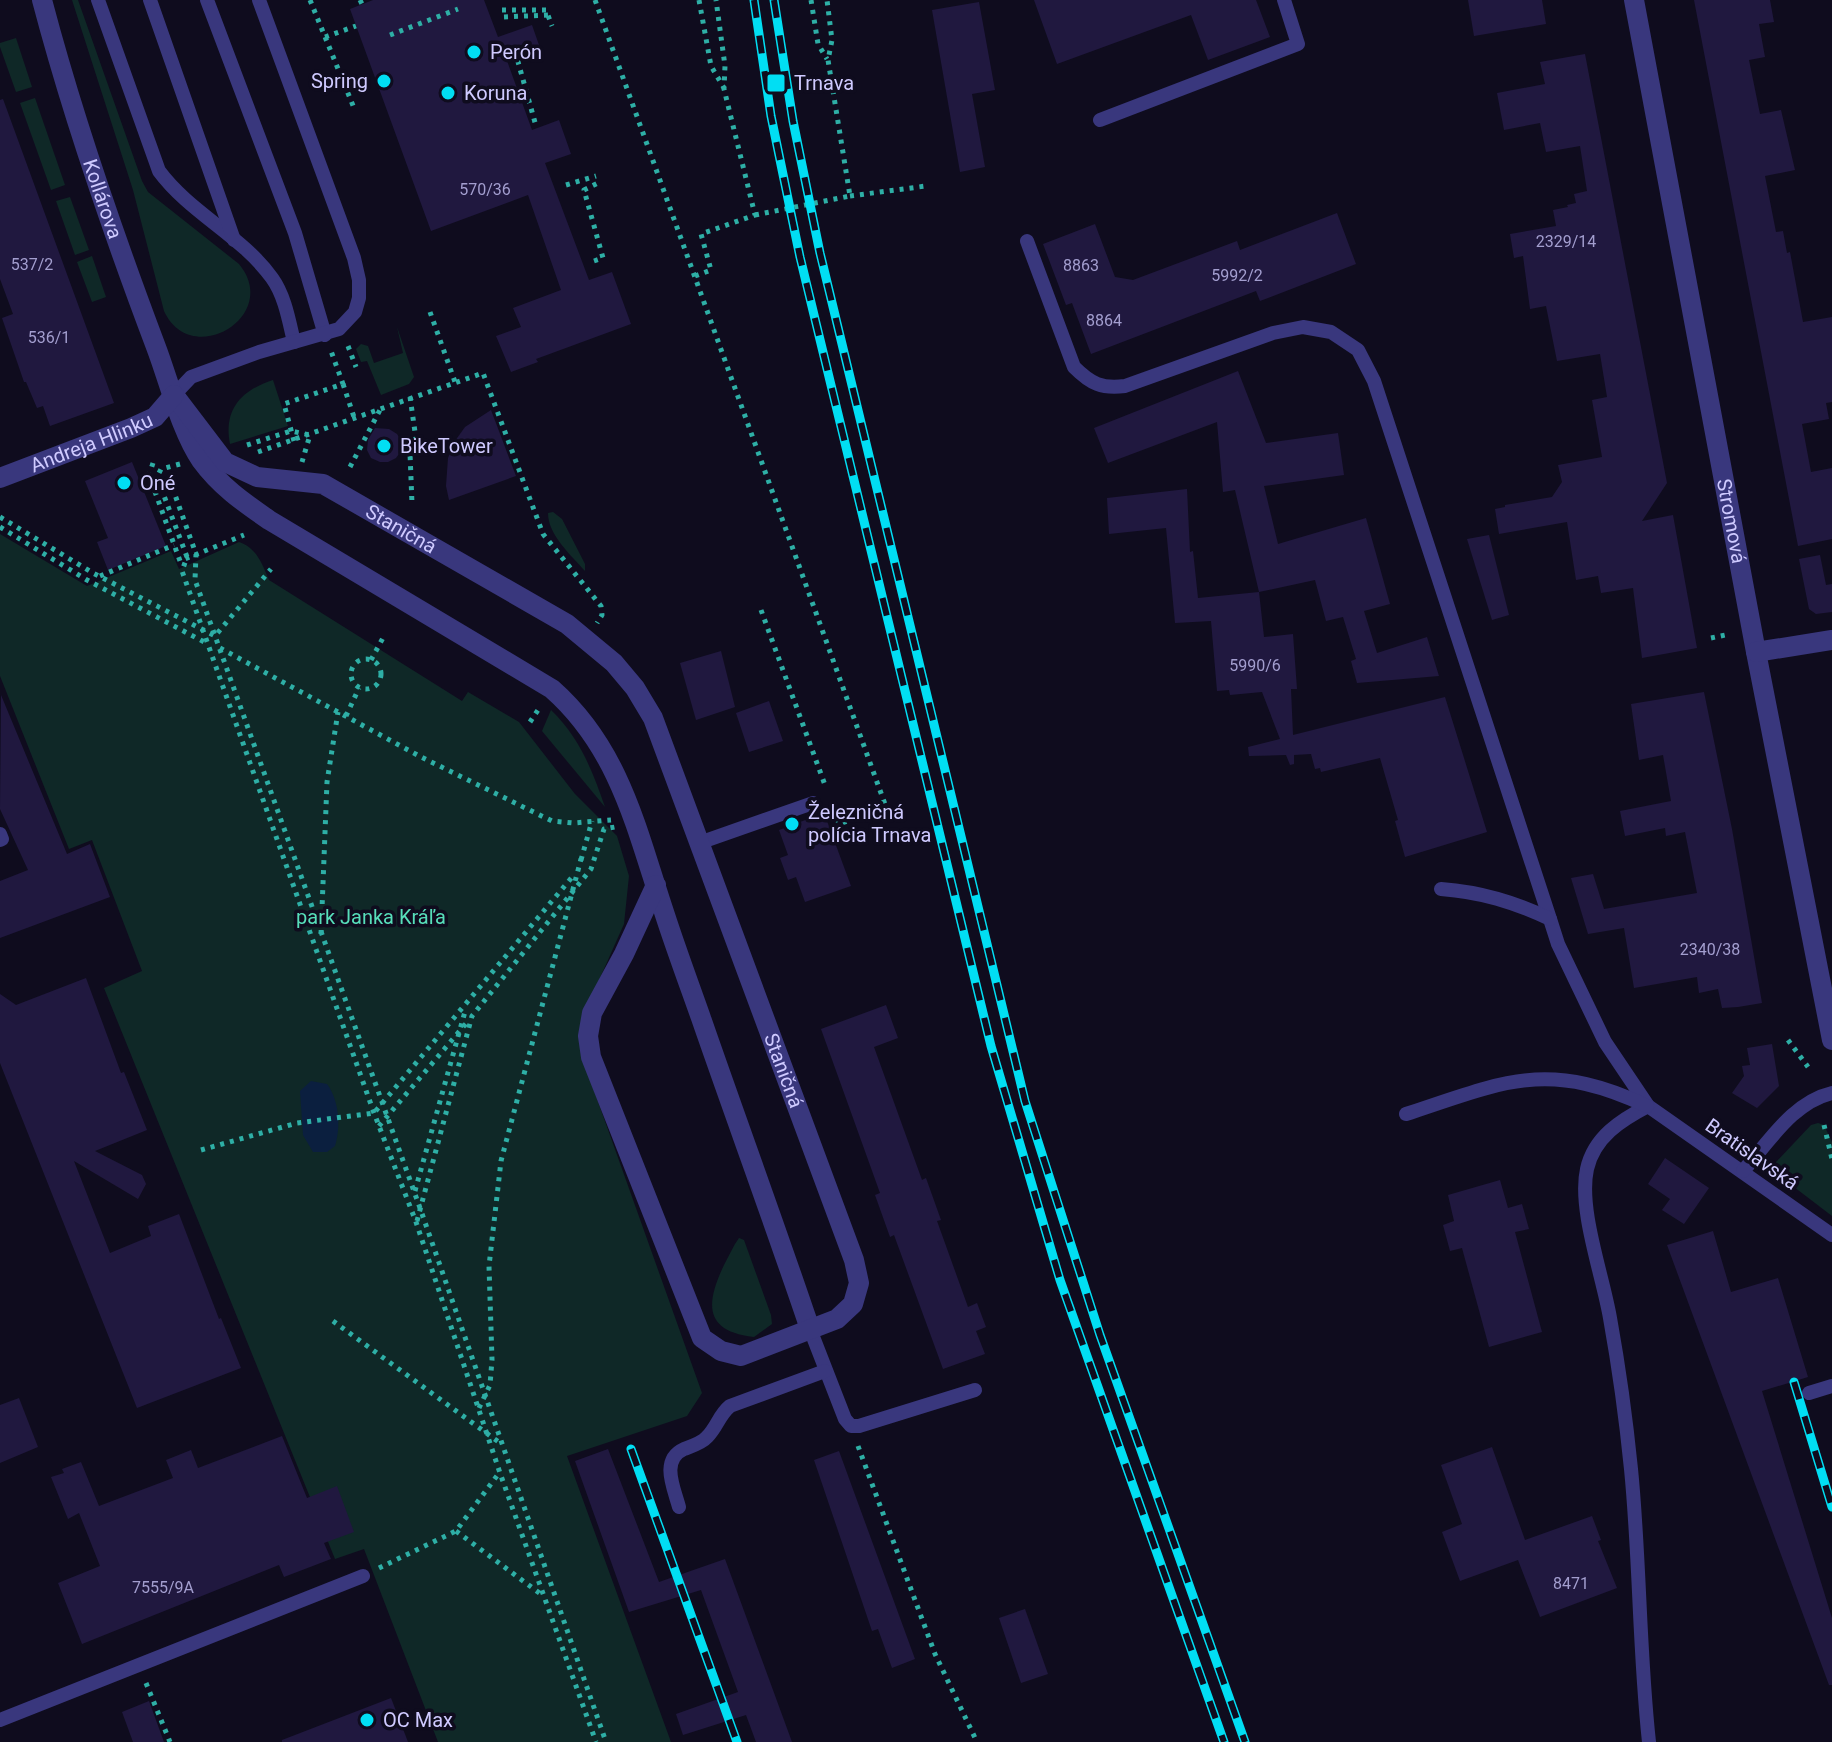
<svg xmlns="http://www.w3.org/2000/svg" width="1832" height="1742" viewBox="0 0 1832 1742" font-family="Roboto,sans-serif">
  <rect width="100%" height="100%" fill="#0f0c1e"/>
  <!-- green -->
  <g fill="#0f2827">
    <path d="M72,0H78L142,181L148,192L239,264C282,316 191,370 164,311L133,190Z"/>
    <polygon points="16,38 32,87 16,92 0,47 0,43"/>
    <polygon points="35,98 65,185 51,190 20,103"/>
    <polygon points="70,197 89,250 75,255 56,201"/>
    <polygon points="92,256 106,297 92,302 77,262"/>
    <polygon points="397,327 414,377 409,384 381,395 367,361 361,362 356,349 361,344 368,346 374,363 403,353"/>
    <path d="M273,380L288,426L230,444C223,409 242,390 273,380Z"/>
    <path d="M553,512L562,519L585,564V571C571,555 548,535 548,513Z"/>
    <path d="M0,534L87,586L171,551L179,569L239,542C257,548 262,564 269,580L462,701L468,692L519,722L575,794L617,836L629,876L624,924L583,1016L581,1054L702,1393L687,1416L567,1456L671,1742H438L364,1549L335,1559L104,988L142,971L92,840L69,849L0,676Z"/>
    <path d="M551,710C580,738 592,770 605,807L542,731Z"/>
    <polygon points="1818,1123 1824,1125 1832,1142 1832,1216 1773,1171 1776,1162 1811,1125"/>
    <path d="M739,1238L744,1240L771,1315L772,1324L754,1337C703,1331 706,1303 724,1265C729,1256 733,1246 739,1238Z"/>
  </g>
  <!-- water -->
  <path fill="#0b1f3f" d="M311,1081L327,1084C339,1100 341,1126 335,1146L327,1152H313L303,1135L300,1091Z"/>
  <!-- building -->
  <g fill="#20183f">
    <polygon points="373,0 484,0 498,37 532,25 539,45 506,58 532,130 559,120 571,154 545,163 589,280 612,272 631,324 536,359 538,362 511,372 496,336 521,327 513,308 561,290 528,195 431,231 350,9"/>
    <polygon points="1034,0 1256,0 1270,37 1208,60 1191,15 1057,64"/>
    <polygon points="1468,0 1542,0 1546,24 1474,36"/>
    <polygon points="1694,0 1770,0 1774,22 1759,24 1765,57 1749,60 1760,114 1781,110 1795,170 1765,176 1776,232 1783,231 1787,253 1790,252 1803,322 1832,317 1832,402 1826,403 1829,419 1802,424 1811,472 1832,468 1832,539 1798,546"/>
    <polygon points="979,2 995,90 972,94 985,167 960,172 932,10"/>
    <polygon points="1585,54 1667,483 1642,521 1673,515 1697,648 1642,658 1633,588 1601,593 1598,576 1576,580 1567,522 1499,534 1495,509 1505,507 1505,505 1552,497 1562,482 1558,465 1602,457 1592,400 1607,397 1600,354 1557,361 1546,306 1530,309 1523,256 1514,258 1510,234 1556,226 1553,210 1568,207 1567,205 1576,203 1574,194 1587,191 1580,146 1546,152 1540,123 1504,130 1497,93 1545,84 1540,62"/>
    <polygon points="3,99 114,403 50,426 43,406 37,408 26,382 24,382 2,318 13,314 0,279 0,100"/>
    <polygon points="1337,213 1356,264 1260,301 1256,291 1091,354 1072,303 1066,305 1043,244 1095,224 1115,277 1133,280 1237,241 1240,250"/>
    <polygon points="1238,371 1266,443 1338,433 1344,475 1264,486 1278,544 1366,518 1390,604 1364,611 1377,653 1427,637 1439,676 1357,683 1351,661 1356,659 1343,617 1326,621 1315,580 1259,592 1235,490 1223,492 1217,422 1108,463 1094,428"/>
    <polygon points="491,410 516,476 449,500 446,486 448,458 455,441 465,427"/>
    <polygon points="375,428 389,429 397,434 402,442 401,451 396,458 388,462 380,462 371,458 367,450 368,440"/>
    <polygon points="132,462 166,546 108,570 97,542 108,538 85,481"/>
    <polygon points="1187,489 1190,552 1193,551 1198,598 1259,592 1264,637 1293,634 1297,689 1291,689 1293,735 1445,697 1487,832 1405,857 1395,821 1398,820 1380,758 1321,772 1320,768 1315,769 1311,754 1294,755 1294,764 1290,765 1286,755 1249,756 1248,747 1280,739 1262,692 1230,695 1229,690 1217,691 1211,621 1175,623 1166,528 1109,534 1107,498"/>
    <polygon points="1489,535 1509,615 1492,620 1467,539"/>
    <polygon points="1820,555 1826,585 1832,584 1832,612 1816,614 1809,609 1799,559"/>
    <polygon points="721,651 735,707 696,720 680,663"/>
    <polygon points="1704,692 1732,829 1762,1003 1738,1007 1722,1008 1718,989 1699,993 1697,977 1634,988 1624,928 1588,934 1571,878 1593,874 1604,909 1697,893 1685,832 1666,836 1665,828 1625,836 1620,811 1671,801 1663,755 1639,760 1631,704"/>
    <polygon points="1,695 67,854 90,844 110,897 0,938 0,881 28,870 0,809"/>
    <polygon points="769,701 783,741 749,752 736,713"/>
    <polygon points="824,813 851,886 805,902 796,877 788,880 780,858 788,855 779,830"/>
    <polygon points="86,978 121,1073 124,1072 147,1130 95,1151 142,1175 146,1184 138,1199 74,1161 110,1253 151,1236 148,1226 179,1214 219,1319 221,1318 241,1368 137,1408 0,1063 0,994 16,1005"/>
    <polygon points="886,1005 898,1038 874,1047 922,1180 926,1178 941,1220 937,1221 968,1307 977,1303 986,1327 976,1331 985,1354 943,1369 894,1235 890,1237 875,1195 880,1193 821,1029"/>
    <polygon points="1772,1044 1779,1086 1757,1108 1732,1093 1744,1076 1742,1066 1750,1065 1747,1048"/>
    <polygon points="1665,1158 1709,1188 1684,1224 1662,1210 1670,1199 1648,1184"/>
    <polygon points="1500,1180 1508,1208 1522,1204 1529,1229 1515,1232 1542,1332 1489,1347 1462,1248 1450,1251 1443,1225 1454,1221 1448,1195"/>
    <polygon points="1713,1231 1731,1292 1778,1278 1808,1377 1762,1391 1832,1618 1832,1685 1829,1685 1667,1245"/>
    <polygon points="19,1398 38,1447 0,1463 0,1405"/>
    <polygon points="282,1436 307,1498 337,1486 354,1532 324,1543 331,1559 284,1577 279,1565 82,1644 58,1583 100,1566 79,1513 68,1519 51,1477 64,1473 62,1469 81,1462 99,1506 173,1478 166,1460 191,1450 198,1468"/>
    <polygon points="1492,1447 1525,1540 1592,1516 1601,1540 1598,1541 1617,1588 1540,1617 1518,1560 1460,1581 1442,1532 1462,1524 1441,1465"/>
    <polygon points="608,1449 659,1582 725,1559 792,1742 756,1742 746,1715 683,1735 676,1714 738,1692 701,1590 629,1612 575,1461"/>
    <polygon points="839,1451 915,1659 892,1668 878,1629 872,1631 814,1460"/>
    <polygon points="1025,1609 1048,1674 1021,1683 999,1618"/>
    <polygon points="391,1698 408,1742 282,1742 282,1740"/>
    <polygon points="149,1701 164,1742 133,1742 122,1712"/>
  </g>
  <g fill="none" stroke-linecap="round" stroke-linejoin="round">
    <!-- path -->
    <g stroke="#2eafa6" stroke-width="5" stroke-dasharray="4 6" stroke-linecap="butt">
      <polyline points="310,0 354,108"/>
      <polyline points="360,0 362,4"/>
      <polyline points="595,0 886,807 839,824 833,806"/>
      <polyline points="699,0 711,66 724,88"/>
      <polyline points="811,0 818,44 827,59"/>
      <polyline points="502,10 546,10 552,26"/>
      <polyline points="504,17 548,15"/>
      <polyline points="390,35 458,9"/>
      <polyline points="325,37 356,26"/>
      <polyline points="515,51 536,126"/>
      <polyline points="566,185 596,176"/>
      <polyline points="850,196 926,186"/>
      <polyline points="755,215 850,196 828,60 832,40 827,0"/>
      <polyline points="594,261 603,258 584,190 598,183"/>
      <polyline points="695,276 711,270 701,234 755,215 724,89 725,66 716,0"/>
      <polyline points="430,312 455,382"/>
      <polyline points="348,346 356,367"/>
      <polyline points="343,384 354,417"/>
      <polyline points="410,397 415,432 410,453 412,504"/>
      <polyline points="294,441 284,404 343,384 331,351"/>
      <polyline points="247,445 291,431 310,435 302,462"/>
      <polyline points="258,452 483,373 543,534 601,606 602,615 597,623"/>
      <polyline points="153,463 149,475 180,561 244,535"/>
      <polyline points="180,464 161,469 157,477 187,557 182,571 374,1113 416,1222 500,1473 596,1742"/>
      <polyline points="350,467 381,408"/>
      <polyline points="169,478 196,554 195,580 420,1208 606,1742"/>
      <polyline points="0,517 93,573 215,636 271,569"/>
      <polyline points="0,527 87,580 208,644"/>
      <polyline points="100,576 174,545"/>
      <polyline points="761,610 825,785"/>
      <polyline points="1711,638 1730,634"/>
      <polyline points="220,648 421,757 552,821 573,823 611,820"/>
      <circle cx="366" cy="674" r="15"/>
      <polyline points="371,660 384,636"/>
      <polyline points="346,716 359,688"/>
      <polyline points="530,722 540,707"/>
      <polyline points="581,860 592,821"/>
      <polyline points="321,934 327,782 338,712"/>
      <polyline points="1788,1040 1808,1067"/>
      <polyline points="1824,1125 1832,1159"/>
      <polyline points="379,1126 469,1020"/>
      <polyline points="201,1150 297,1123 374,1113 573,876"/>
      <polyline points="415,1191 466,1008"/>
      <polyline points="417,1221 472,1016 591,869 604,829 615,827"/>
      <polyline points="333,1321 500,1443"/>
      <polyline points="479,1408 490,1385 492,1360 489,1266 501,1161 581,859"/>
      <polyline points="858,1446 935,1654 977,1742"/>
      <polyline points="456,1531 542,1595"/>
      <polyline points="379,1568 456,1531 499,1473"/>
      <polyline points="146,1683 170,1742"/>
    </g>
    <!-- lane -->
    <g stroke="#39377d" stroke-width="14">
      <path d="M98,0L159,171C190,213 242,236 272,278C285,296 289,321 294,342"/>
      <polyline points="150,0 234,240"/>
      <polyline points="207,0 295,233 325,335"/>
      <polyline points="1100,120 1298,44 1284,0"/>
      <path d="M1027,241L1074,367C1091,384 1102,389 1125,386L1273,333L1303,327L1331,332L1358,350L1374,381L1550,919L1558,944L1605,1042L1648,1106L1832,1235"/>
      <polyline points="174,395 191,377 259,352 339,329 355,312 359,298 359,280 354,258 259,0"/>
      <polyline points="0,834 2,839 0,840"/>
      <polyline points="699,843 813,803"/>
      <path d="M1441,889C1481,892 1514,902 1550,919"/>
      <path d="M1648,1106C1621,1120 1594,1137 1587,1169C1578,1209 1603,1276 1610,1318C1619,1368 1626,1419 1631,1469C1640,1560 1639,1651 1649,1742"/>
      <path d="M1406,1114C1503,1082 1547,1059 1647,1106"/>
      <path d="M1743,1171C1769,1142 1793,1102 1832,1093"/>
      <polyline points="810,1329 845,1419 851,1426 859,1426 975,1390"/>
      <polyline points="1809,1393 1832,1386"/>
      <path d="M679,1507C674,1488 660,1460 684,1449C692,1446 702,1443 707,1437C717,1427 719,1415 730,1406L825,1371"/>
      <polyline points="0,1720 363,1576"/>
    </g>
    <!-- street -->
    <g stroke="#39377d" stroke-width="20">
      <path id="s1" d="M42,0C73,118 113,233 156,347C169,381 181,431 201,460C220,486 243,502 269,520L552,689C621,750 637,832 665,915C676,949 689,984 701,1018C737,1122 775,1225 810,1329"/>
      <path id="s2" d="M1634,0L1756,652L1832,1040"/>
      <path id="s3" d="M174,395L225,462L257,477L323,484L567,624L614,663L635,688L653,718L854,1260L859,1283L853,1304L837,1319L741,1356L721,1351L702,1338L591,1057L588,1036L592,1013L624,954L656,885"/>
      <path id="s4" d="M0,478L131,428L155,417L174,395"/>
      <polyline points="1756,652 1832,640"/>
    </g>
    <!-- rail casing -->
    <g stroke="#01def3" stroke-width="9">
      <g id="rail">
        <polyline points="754,0 771,116 800,257 991,1046 1060,1280 1224,1742"/>
        <polyline points="774,0 793,121 820,253 1025,1101 1100,1335 1245,1742"/>
        <polyline points="1794,1382 1832,1507"/>
        <polyline points="631,1449 737,1742"/>
      </g>
    </g>
    <!-- rail -->
    <use href="#rail" stroke="#0f0c1e" stroke-width="6" stroke-dasharray="18" stroke-linecap="butt"/>
  </g>
  <!-- markers -->
  <g fill="#01def3" stroke="#0f0c1e" stroke-width="3">
    <circle cx="474" cy="52" r="8"/>
    <circle cx="384" cy="81" r="8"/>
    <rect x="766" y="73" width="20" height="20" rx="4"/>
    <circle cx="448" cy="93" r="8"/>
    <circle cx="384" cy="446" r="8"/>
    <circle cx="124" cy="483" r="8"/>
    <circle cx="792" cy="824" r="8"/>
    <circle cx="367" cy="1720" r="8"/>
  </g>
  <g text-anchor="middle" dominant-baseline="central" stroke-width="7" stroke-linejoin="round" paint-order="stroke">
    <!-- number labels -->
    <g font-size="16" fill="#a39ecf">
      <text x="485" y="189">570/36</text>
      <text x="1566" y="241">2329/14</text>
      <text x="32" y="264">537/2</text>
      <text x="1081" y="265">8863</text>
      <text x="1237" y="275">5992/2</text>
      <text x="1104" y="320">8864</text>
      <text x="49" y="337">536/1</text>
      <text x="1255" y="665">5990/6</text>
      <text x="1710" y="949">2340/38</text>
      <text x="1571" y="1583">8471</text>
      <text x="163" y="1587">7555/9A</text>
    </g>
    <!-- poi labels -->
    <g font-size="20" fill="#cfcaff" stroke="#0f0c1e" text-anchor="start">
      <text x="490" y="52">Perón</text>
      <text x="368" y="81" text-anchor="end">Spring</text>
      <text x="794" y="83">Trnava</text>
      <text x="464" y="93">Koruna</text>
      <text x="400" y="446">BikeTower</text>
      <text x="140" y="483">Oné</text>
      <text x="808" y="812">Železničná<tspan x="808" dy="23">polícia Trnava</tspan></text>
      <text x="383" y="1720">OC Max</text>
    </g>
    <!-- street labels -->
    <g font-size="20" fill="#cfcaff" stroke="#0f0c1e">
      <text stroke="none"><textPath href="#s1" startOffset="208">Kollárova</textPath></text>
      <text stroke="none"><textPath href="#s4" startOffset="98">Andreja Hlinku</textPath></text>
      <text stroke="none"><textPath href="#s2" startOffset="530">Stromová</textPath></text>
      <text stroke="none"><textPath href="#s3" startOffset="276">Staničná</textPath></text>
      <text stroke="none"><textPath href="#s3" startOffset="972">Staničná</textPath></text>
      <text transform="translate(1752 1154) rotate(35)">Bratislavská</text>
    </g>
    <!-- park labels -->
    <g font-size="20" fill="#57deba" stroke="#0f0c1e">
      <text x="371" y="917">park Janka Kráľa</text>
    </g>
  </g>
</svg>
